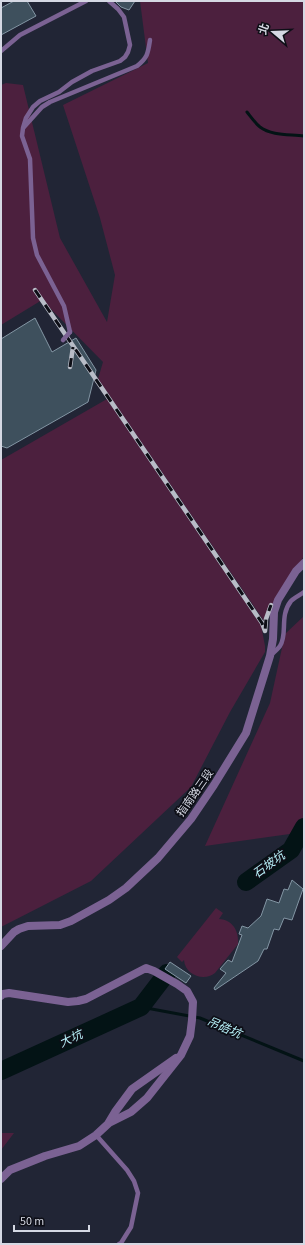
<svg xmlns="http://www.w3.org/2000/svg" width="305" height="1245" viewBox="0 0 305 1245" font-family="'Source Sans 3','Noto Sans TC',sans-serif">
  <rect width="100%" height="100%" fill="#212535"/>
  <!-- green -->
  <g fill="#4c203e">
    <polygon points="140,1 304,1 304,556 264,621 98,379 103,362 42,300 1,325 1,85 6,83 23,85 60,238 107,322 115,275 100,218 63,105 148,63"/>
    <polygon points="107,399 261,625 265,646 265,652 230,712 191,787 91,881 1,927 1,460"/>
    <polygon points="304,616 304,832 205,846 270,703 285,634"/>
    <path d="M216,908L223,913L219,919C233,920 239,931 238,944L215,973C204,982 185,975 184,960L182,962L177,957Z"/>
    <polygon points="1,1133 14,1133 1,1150"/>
  </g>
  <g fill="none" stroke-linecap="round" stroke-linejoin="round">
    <!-- stream -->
    <g stroke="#031315" stroke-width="3">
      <path d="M247,112C251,117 255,123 260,127C272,136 290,134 304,136"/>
      <polyline points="141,1007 200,1018 304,1061"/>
    </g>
    <!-- river -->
    <g stroke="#031315" stroke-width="18">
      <polyline points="246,882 291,850 304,827"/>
      <polyline points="1,1071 141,1007 167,973"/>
    </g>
  </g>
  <!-- building -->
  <g fill="#3e505d" stroke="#8396a4">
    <polygon points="14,1 27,1 36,16 1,35 1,8"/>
    <polygon points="115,1 135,1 129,10 121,7"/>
    <polygon points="35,318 52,352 76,338 96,370 88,402 7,448 1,446 1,339"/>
    <polygon points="292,880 303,889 292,920 284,918 279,930 274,929 267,949 264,949 258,961 215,990 214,988 226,973 220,969 228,960 232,962 242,935 239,934 242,926 248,928 261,916 267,899 279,903 284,889 288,890"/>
    <polygon points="170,962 191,976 186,983 165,969"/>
  </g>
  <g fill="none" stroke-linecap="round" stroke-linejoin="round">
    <!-- service -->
    <g stroke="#7b6293" stroke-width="4.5">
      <polyline points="1,51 20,35 86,1"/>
      <path d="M24,127L42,107L50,102L137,66C148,57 148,53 150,40"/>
      <polyline points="70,332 64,306 37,255 33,238 30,159 22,136 23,128 26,118 33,107 40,101 59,92 72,82 92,71 120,61 125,57 128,52 130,45 124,17 118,9 109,1"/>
      <path d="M271,655C274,652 278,649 280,646C288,634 279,616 291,601C294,598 300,595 304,592"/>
      <polyline points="96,1135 127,1170 134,1181 138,1193 131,1227 121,1243 119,1244"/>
    </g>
    <!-- minor -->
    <g stroke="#7b6293" stroke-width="8">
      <polyline points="1,996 3,994 9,993 68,1002 78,1001 86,999 146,968 154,971 177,984 187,991 193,1002 192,1020 190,1036 181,1055 147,1098 131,1112 109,1123 96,1135 79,1146 45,1156 10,1170 1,1179"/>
      <polyline points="109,1122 115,1112 132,1089 176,1058"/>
    </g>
    <!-- tertiary -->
    <polyline stroke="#7b6293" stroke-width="8" points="1,946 14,932 19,929 28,926 60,925 71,921 109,900 126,888 158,858 191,819 214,785 246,733 270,656 273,639 274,612 278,600 296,571 304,563"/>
    <!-- rail casing -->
    <g stroke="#b8bcc7" stroke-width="4.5">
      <g id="rail">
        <polyline points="35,290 262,623 265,631 266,619 271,605"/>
        <polyline points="70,367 73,347"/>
      </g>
    </g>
    <!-- rail -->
    <use href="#rail" stroke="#0d0e16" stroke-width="3" stroke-dasharray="9" stroke-linecap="butt"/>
    <!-- service-bridge -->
    <polyline stroke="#7b6293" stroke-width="4.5" points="63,340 70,332"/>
  </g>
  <g text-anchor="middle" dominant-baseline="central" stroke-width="3.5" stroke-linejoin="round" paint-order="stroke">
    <!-- street labels -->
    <g font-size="11" fill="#d5d8e3" stroke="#0d0e16">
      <text transform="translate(195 793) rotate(-55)">指南路三段</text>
    </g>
    <!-- water labels -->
    <g font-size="12" font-style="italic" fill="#b6eff7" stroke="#0d0e16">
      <text transform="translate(269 865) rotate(-36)">石坡坑</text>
      <text transform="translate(224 1028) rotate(23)">吊硞坑</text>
      <text transform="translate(71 1039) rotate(-25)">大坑</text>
    </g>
  </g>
  <!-- border -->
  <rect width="305" height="1245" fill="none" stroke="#d5d8e3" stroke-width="4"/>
  <!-- north arrow -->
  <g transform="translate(273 32) rotate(289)" stroke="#0d0e16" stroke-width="3" paint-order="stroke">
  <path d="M0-3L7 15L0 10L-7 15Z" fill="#d5d8e3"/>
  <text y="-6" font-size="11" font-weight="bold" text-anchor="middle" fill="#d5d8e3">北</text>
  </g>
  <!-- scale -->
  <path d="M14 1225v6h75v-6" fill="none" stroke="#d5d8e3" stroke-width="2"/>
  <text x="20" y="1225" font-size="12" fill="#d5d8e3" stroke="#0d0e16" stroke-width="3" paint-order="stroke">50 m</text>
</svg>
